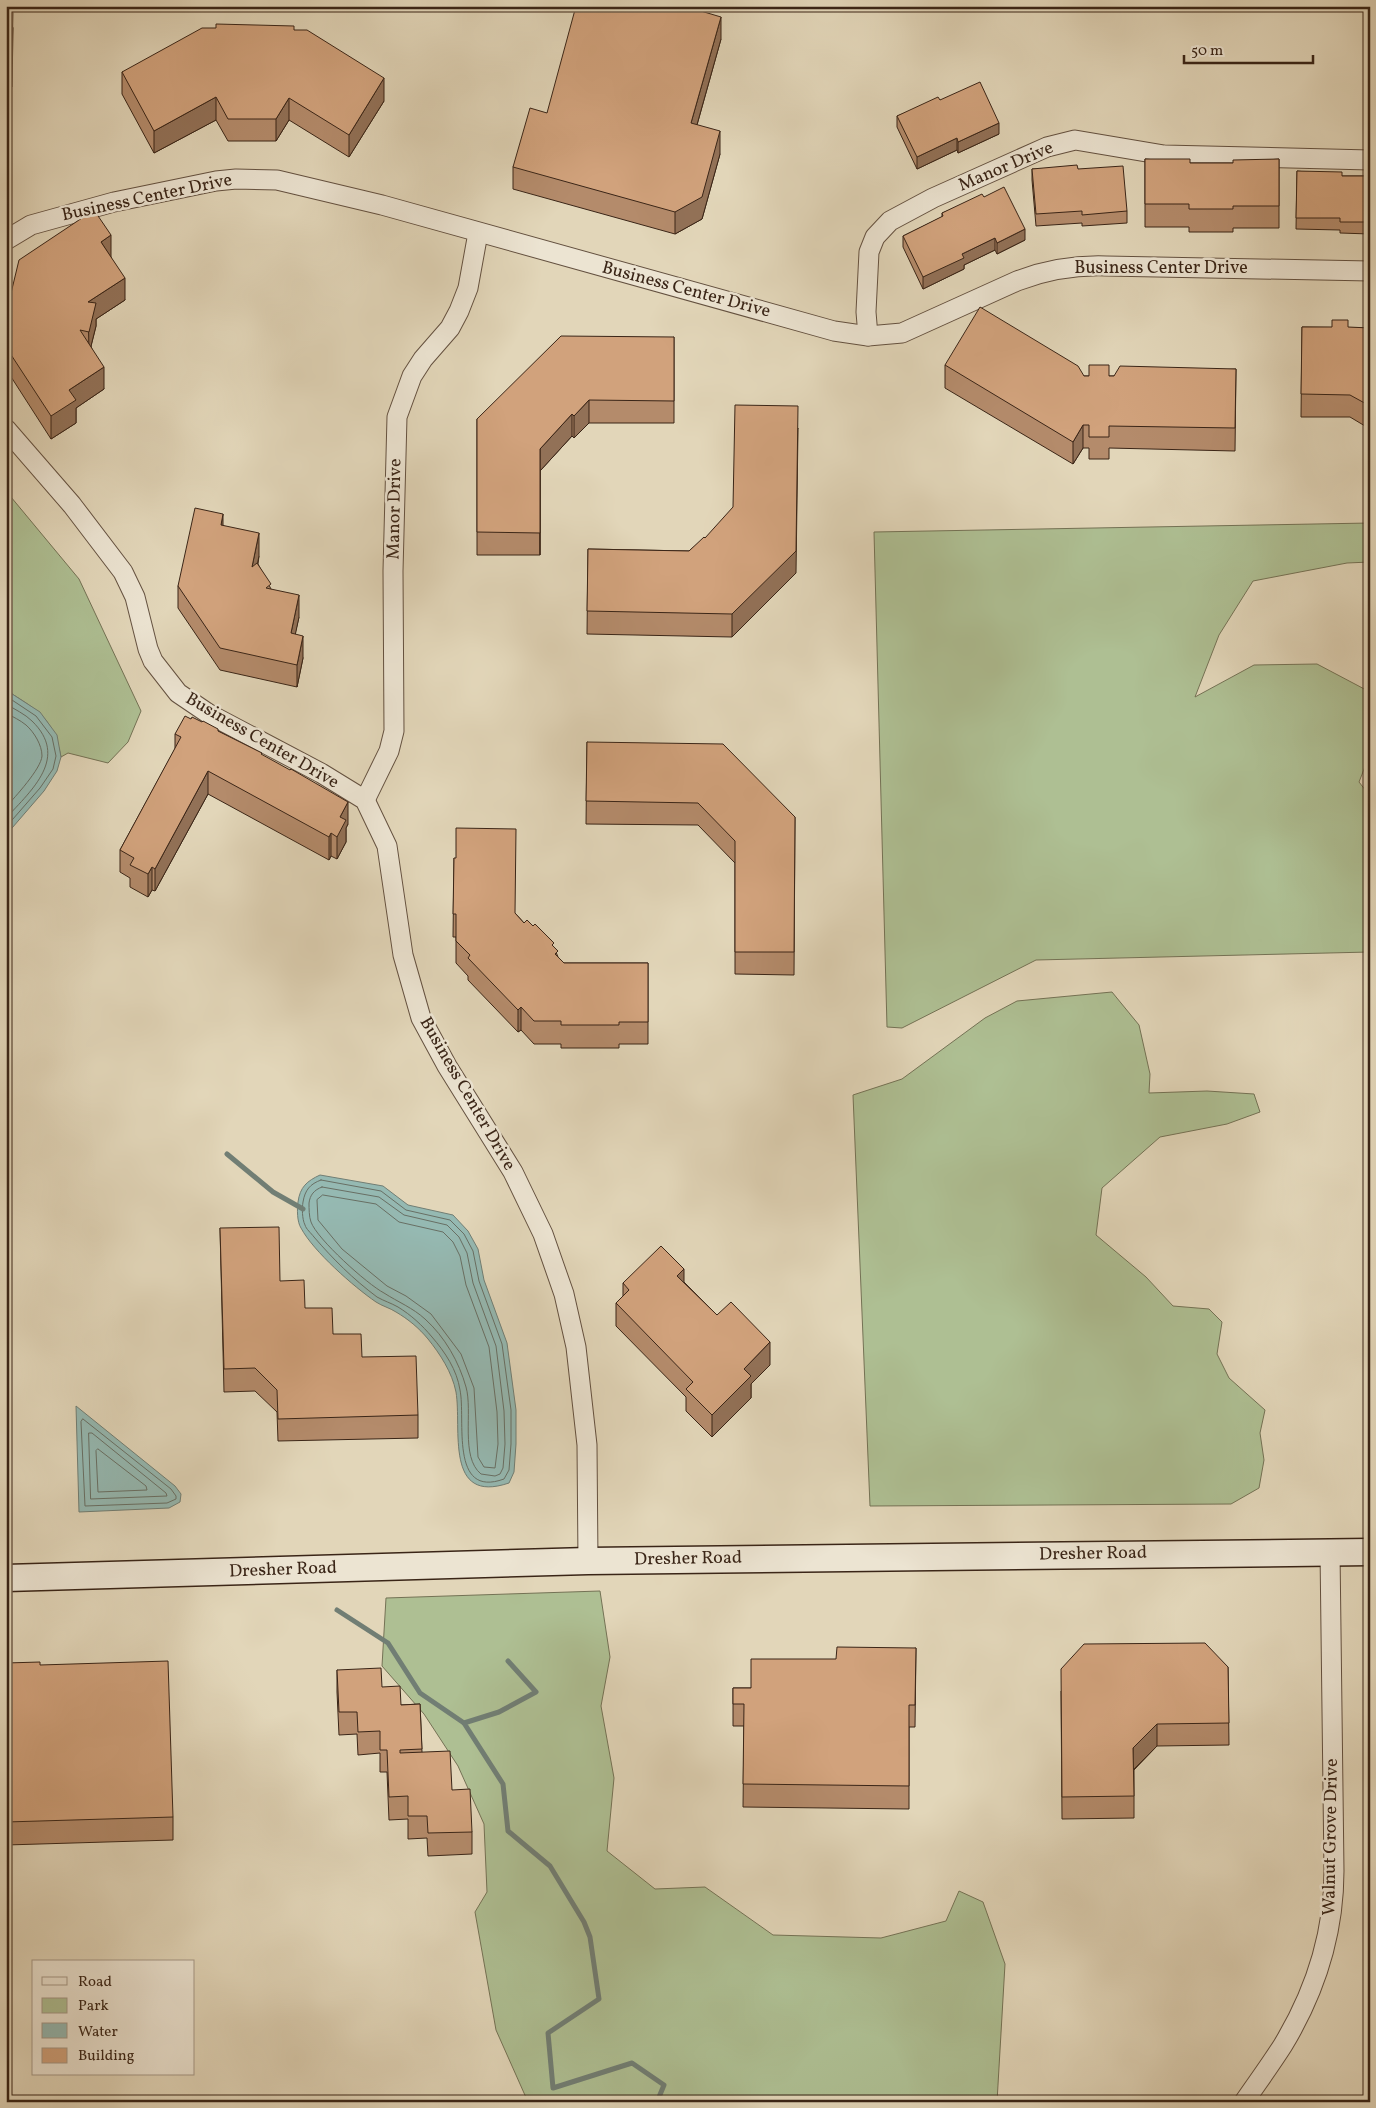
<svg xmlns="http://www.w3.org/2000/svg" width="1376" height="2108" viewBox="0 0 1376 2108" font-family="Vollkorn,serif">
  <rect width="100%" height="100%" fill="#e2d6b9"/>
  <filter id="stains"><feTurbulence type="fractalNoise" baseFrequency=".004" numOctaves="4"/><feColorMatrix values="0 0 0 0 .2 0 0 0 0 .09 0 0 0 0 .02 0 0 0 .5 -.17"/></filter>
  <radialGradient id="worn" r=".72"><stop offset=".6" stop-color="#630" stop-opacity="0"/><stop offset="1" stop-color="#630" stop-opacity=".3"/></radialGradient>
  <!-- green -->
  <g fill="#aebf93" stroke="#747255">
    <path d="M6,491L79,579L141,711L128,742L108,763L68,753L61,757C53,717 38,711 6,690Z"/>
    <polygon points="1370,523 1370,562 1347,563 1253,581 1219,635 1195,697 1254,665 1317,664 1370,692 1370,754 1359,782 1370,796 1370,952 1036,960 902,1028 887,1027 874,532"/>
    <polygon points="1112,992 1139,1025 1150,1074 1149,1093 1207,1091 1254,1094 1260,1112 1227,1124 1160,1137 1102,1188 1096,1235 1146,1277 1173,1306 1209,1309 1222,1322 1217,1354 1229,1378 1265,1410 1260,1433 1264,1460 1259,1488 1231,1504 870,1506 853,1095 902,1079 985,1018 1017,1001"/>
    <polygon points="600,1591 610,1657 601,1706 614,1778 607,1851 655,1889 705,1887 773,1935 881,1938 946,1921 959,1891 983,1902 1005,1964 997,2102 528,2102 496,2030 475,1912 487,1892 484,1824 458,1766 424,1714 382,1666 386,1598"/>
  </g>
  <!-- water -->
  <g fill="#95b9b2" stroke="#717e74">
    <polygon points="6,690 40,712 57,735 61,757 57,771 44,791 6,835"/>
    <path d="M320,1175L383,1186L408,1205L453,1215L468,1231L478,1249L484,1280L507,1343L516,1410V1444L514,1472L509,1483C444,1505 462,1428 456,1392C452,1372 440,1354 428,1339C419,1328 408,1319 396,1312C390,1308 382,1306 376,1302C354,1287 313,1251 301,1228C297,1222 297,1209 298,1202C300,1187 307,1181 320,1175Z"/>
    <polygon points="76,1406 175,1486 181,1494 180,1502 169,1508 79,1512"/>
  </g>
  <g fill="none" stroke-linecap="round" stroke-linejoin="round">
    <!-- shore -->
    <g stroke="#686f64" stroke-width="1">
      <polyline points="6,696 36,716 52,737 56,756 53,769 40,788 6,827"/>
      <path d="M6,704C14,709 25,714 32,721C69,757 33,789 6,818"/>
      <path d="M6,713C13,717 20,720 26,725C34,732 42,745 42,756C41,769 15,797 6,807"/>
      <path d="M321,1180L381,1191L406,1210L450,1220L464,1234L473,1251L479,1281L502,1344L511,1410V1444L509,1470L504,1479C449,1499 466,1419 460,1390C457,1370 445,1352 432,1337C422,1325 411,1315 398,1307C391,1303 384,1301 377,1297C353,1279 333,1259 314,1237C311,1233 306,1229 305,1225C302,1219 302,1208 303,1202C305,1190 310,1184 321,1180Z"/>
      <path d="M322,1187L379,1197L404,1215L447,1225L459,1237L467,1253L473,1283L496,1346L504,1411L505,1444L503,1468L500,1474L495,1476L481,1474C460,1457 473,1411 466,1387C459,1362 445,1337 425,1319C413,1308 398,1302 384,1293C367,1284 317,1239 311,1222C309,1217 309,1208 309,1203C310,1195 314,1190 322,1187Z"/>
      <polygon points="323,1195 376,1204 399,1222 443,1232 453,1242 460,1256 466,1285 489,1347 497,1412 498,1444 495,1468 484,1467 478,1457 474,1388 461,1354 431,1314 406,1296 387,1286 342,1249 318,1220 317,1200"/>
      <polygon points="83,1419 171,1489 176,1496 176,1499 167,1503 85,1506 81,1422"/>
      <polygon points="89,1433 92,1433 166,1493 167,1496 91,1499"/>
      <polygon points="98,1449 146,1486 147,1490 98,1492 96,1451"/>
    </g>
    <!-- stream -->
    <g stroke="#717e74" stroke-width="5">
      <polyline points="227,1154 273,1192 303,1209"/>
      <polyline points="337,1610 388,1643 420,1693 464,1723"/>
      <polyline points="508,1661 536,1692 499,1712 464,1723 503,1784 508,1831 550,1866 584,1922 590,1937 599,1999 548,2033 553,2088 632,2063 664,2085 657,2102"/>
    </g>
    <!-- minor casing -->
    <g stroke="#645140" stroke-width="21">
      <g id="minor">
        <path d="M6,240L31,225L114,202L216,181L236,179L277,180L382,205L834,331L868,336L902,333L1017,281C1046,270 1076,265 1106,266L1370,271"/>
        <polyline points="868,336 866,312 869,252 875,237 890,221 933,198 1047,147 1075,140 1164,155 1370,160"/>
        <polyline points="6,429 72,505 123,572 135,597 148,649 153,661 178,693 209,714 321,773 365,800 387,846 403,955 421,1018 447,1066 513,1172 543,1234 564,1294 576,1347 587,1445 588,1561"/>
        <polyline points="365,800 389,751 394,731 393,571 397,417 412,376 423,359 450,328 459,311 468,288 478,233"/>
        <path d="M1244,2102C1257,2083 1271,2064 1283,2045C1315,1992 1334,1932 1334,1871L1330,1551"/>
      </g>
    </g>
    <!-- secondary casing -->
    <g stroke="#3a2517" stroke-width="29">
      <polyline id="secondary" points="6,1578 588,1561 1370,1552"/>
    </g>
    <!-- minor -->
    <use href="#minor" stroke="#ece4d2" stroke-width="19"/>
    <!-- secondary -->
    <use href="#secondary" stroke="#ece4d2" stroke-width="26"/>
  </g>
  <!-- wall -->
  <g fill="#b48b6b" stroke="#3a2517">
    <polygon points="6,6 13,28 12,87 6,87"/>
    <polygon points="294,30 384,101 349,157 289,120 276,141 228,141 216,120 154,153 122,94 122,72"/>
    <polygon points="721,39 697,125 720,154 702,219 675,234 513,189 513,167 547,113"/>
    <polygon points="940,100 999,134 958,153 957,150 917,169 897,127 897,116"/>
    <polygon points="1145,159 1190,163 1233,163 1279,159 1279,228 1233,228 1233,232 1189,232 1189,227 1145,227"/>
    <polygon points="1032,169 1078,169 1127,211 1127,223 1082,226 1082,223 1036,226 1032,180"/>
    <polygon points="1297,171 1342,176 1370,176 1370,234 1340,233 1340,230 1296,229"/>
    <polygon points="984,197 1025,240 997,254 995,250 964,265 964,269 923,289 903,247 903,236 942,217 942,213"/>
    <polygon points="111,257 125,300 96,319 96,326 91,346 104,389 76,408 76,423 51,439 6,369 6,314"/>
    <polygon points="1302,327 1370,328 1370,429 1350,417 1301,417"/>
    <polygon points="674,337 674,423 589,423 574,438 572,436 540,471 540,555 477,555 477,419"/>
    <polygon points="945,365 1084,376 1114,376 1236,369 1235,451 1109,448 1109,459 1089,459 1089,448 1083,448 1073,464 945,388"/>
    <polygon points="223,525 259,556 258,564 271,589 299,617 295,634 303,658 297,687 220,670 178,608 178,586"/>
    <polygon points="705,538 796,573 732,637 587,634 588,549 689,551"/>
    <polygon points="191,719 218,731 262,755 348,824 346,828 346,842 337,859 331,856 329,860 208,794 155,891 152,890 148,897 130,887 130,878 120,872 120,850 175,749 175,734"/>
    <polygon points="587,742 795,817 794,975 735,974 735,863 698,825 586,824"/>
    <polygon points="454,858 516,914 524,923 554,947 558,957 564,963 648,963 648,1044 619,1044 619,1048 561,1048 561,1044 534,1044 521,1030 518,1032 468,980 468,976 456,963 456,937 453,937"/>
    <polygon points="220,1228 280,1281 305,1308 333,1334 362,1357 418,1415 418,1438 278,1441 277,1412 255,1391 224,1392"/>
    <polygon points="684,1282 717,1315 770,1365 751,1384 751,1398 712,1437 686,1411 686,1397 616,1326 616,1303 623,1297 623,1283"/>
    <polygon points="916,1648 915,1727 909,1727 909,1809 743,1807 744,1726 733,1726 733,1688 751,1688"/>
    <polygon points="6,1663 40,1665 173,1817 173,1840 6,1845"/>
    <polygon points="1228,1667 1229,1745 1157,1746 1134,1770 1134,1818 1062,1819 1061,1691"/>
    <polygon points="337,1670 382,1687 401,1705 420,1704 422,1752 452,1790 472,1832 472,1854 428,1856 427,1838 408,1839 408,1819 389,1820 387,1772 380,1772 380,1753 358,1755 357,1734 339,1735 337,1692"/>
  </g>
  <!-- shaded-wall -->
  <g fill="#927157" stroke="#3a2517">
    <polygon points="721,17 721,39 691,146 691,123"/>
    <polygon points="384,78 384,101 349,157 349,135"/>
    <polygon points="216,97 216,120 154,153 154,131"/>
    <polygon points="289,98 289,120 276,141 276,119"/>
    <polygon points="999,123 999,134 958,153 958,142"/>
    <polygon points="720,131 720,154 702,219 675,234 675,212"/>
    <polygon points="957,138 957,150 917,169 917,157"/>
    <polygon points="1025,229 1025,240 997,254 997,243"/>
    <polygon points="111,235 111,258 101,242"/>
    <polygon points="995,238 995,250 964,265 964,269 923,289 923,277 962,254"/>
    <polygon points="125,278 125,300 96,319 96,326 89,354 88,302"/>
    <polygon points="104,367 104,389 76,408 76,423 51,439 51,416 69,390"/>
    <polygon points="589,400 589,423 574,438 574,416"/>
    <polygon points="572,414 572,436 540,471 540,555 540,449"/>
    <polygon points="1083,425 1083,448 1073,464 1073,442"/>
    <polygon points="798,428 796,573 732,637 732,614"/>
    <polygon points="223,514 223,536 221,525"/>
    <polygon points="259,533 259,556 252,589 252,567"/>
    <polygon points="299,595 299,617 291,655 291,633"/>
    <polygon points="303,636 303,658 297,687 297,665"/>
    <polygon points="208,771 208,794 155,891 155,869"/>
    <polygon points="348,802 348,824 346,828 346,842 337,859 337,837 340,817"/>
    <polygon points="331,833 331,856 329,860 329,837"/>
    <polygon points="152,867 152,890 148,897 148,874"/>
    <polygon points="521,1007 521,1030 518,1032 518,1010"/>
    <polygon points="684,1269 684,1291 677,1276"/>
    <polygon points="770,1342 770,1365 751,1384 751,1398 712,1437 712,1415 744,1369"/>
    <polygon points="1157,1724 1157,1746 1133,1770 1133,1748"/>
  </g>
  <!-- building -->
  <g fill="#d1a27c" stroke="#3a2517">
    <polygon points="6,6 13,6 12,64 6,64"/>
    <polygon points="576,6 684,6 721,17 691,123 720,131 702,197 675,212 513,167 530,108 547,113"/>
    <polygon points="216,24 294,26 294,30 307,30 384,78 349,135 289,98 276,119 228,119 216,97 154,131 122,72 202,28 216,28"/>
    <polygon points="980,82 999,123 958,142 957,138 917,157 897,116 938,97 940,100"/>
    <polygon points="1145,159 1190,159 1190,163 1233,163 1233,160 1279,159 1279,206 1233,206 1233,209 1189,209 1189,204 1145,204"/>
    <polygon points="1077,165 1078,169 1123,166 1127,211 1082,215 1082,211 1036,214 1032,169"/>
    <polygon points="1297,171 1342,172 1342,176 1370,176 1370,222 1340,222 1340,218 1296,218"/>
    <polygon points="1004,187 1025,229 997,243 995,238 962,254 964,258 923,277 903,236 943,216 942,213 982,194 984,197"/>
    <polygon points="94,210 111,235 101,242 125,278 88,302 96,303 89,332 80,330 104,367 69,390 76,400 51,416 6,347 6,314 19,260"/>
    <polygon points="980,307 1078,366 1084,376 1089,376 1089,365 1109,365 1109,376 1114,376 1120,366 1236,369 1235,428 1109,426 1109,437 1089,437 1089,425 1083,425 1073,442 945,365"/>
    <polygon points="1332,320 1348,320 1348,327 1370,328 1370,406 1350,395 1301,394 1302,327 1332,327"/>
    <polygon points="561,336 674,337 674,401 589,400 574,416 572,414 540,449 540,533 477,532 477,419"/>
    <polygon points="735,405 798,406 796,551 732,614 587,611 588,549 689,551 704,537 705,538 733,507"/>
    <polygon points="195,508 223,514 221,525 259,533 252,567 257,563 271,584 266,588 299,595 291,633 303,636 297,665 220,648 178,586"/>
    <polygon points="185,716 191,719 192,717 202,722 203,721 218,729 218,731 262,753 261,754 290,770 291,769 348,802 340,817 346,820 337,837 331,833 329,837 208,771 155,869 152,867 148,874 130,865 134,858 120,850 181,737 175,734"/>
    <polygon points="587,742 723,744 795,817 794,952 735,952 735,841 698,803 586,801"/>
    <polygon points="456,828 516,829 515,913 524,923 527,920 533,926 535,924 554,943 552,945 558,951 555,954 564,963 648,963 648,1022 619,1022 619,1025 561,1025 561,1021 534,1021 521,1007 518,1010 468,958 470,955 456,941 456,914 453,914 454,858 456,858"/>
    <polygon points="279,1227 280,1281 304,1280 305,1308 332,1308 333,1334 361,1334 362,1357 416,1356 418,1415 278,1419 277,1390 255,1368 224,1369 220,1228"/>
    <polygon points="661,1246 684,1269 677,1276 717,1315 731,1302 770,1342 744,1369 751,1376 712,1415 686,1389 693,1382 616,1303 629,1290 623,1283"/>
    <polygon points="1205,1643 1228,1667 1229,1723 1157,1724 1133,1748 1134,1796 1062,1797 1061,1669 1084,1644"/>
    <polygon points="837,1647 916,1648 915,1705 909,1705 909,1786 743,1784 744,1704 733,1704 733,1688 751,1688 751,1659 836,1659"/>
    <polygon points="168,1661 173,1817 6,1822 6,1663 40,1662 40,1665"/>
    <polygon points="381,1668 382,1687 400,1686 401,1705 420,1704 422,1749 400,1750 400,1753 450,1751 452,1790 470,1789 472,1832 428,1833 427,1816 408,1816 408,1796 389,1797 387,1750 380,1750 380,1731 358,1732 357,1712 339,1712 337,1670"/>
  </g>
  <g text-anchor="middle" dominant-baseline="central" stroke-width="5" stroke-linejoin="round" paint-order="stroke">
    <!-- street labels -->
    <g font-size="18" fill="#3a2517" stroke="#ece4d2">
      <text transform="translate(1006 167) rotate(-23)">Manor Drive</text>
      <text transform="translate(147 198) rotate(-12)">Business Center Drive</text>
      <text x="1161" y="268">Business Center Drive</text>
      <text transform="translate(686 290) rotate(15)">Business Center Drive</text>
      <text transform="translate(395 509) rotate(-89)">Manor Drive</text>
      <text transform="translate(262 741) rotate(30)">Business Center Drive</text>
      <text transform="translate(467 1094) rotate(60)">Business Center Drive</text>
      <text transform="translate(1093 1554) rotate(-1)">Dresher Road</text>
      <text transform="translate(688 1559) rotate(-1)">Dresher Road</text>
      <text transform="translate(283 1570) rotate(-2)">Dresher Road</text>
      <text transform="translate(1331 1837) rotate(-89)">Walnut Grove Drive</text>
    </g>
  </g>
  <!-- margin -->
  <rect width="1376" height="2108" fill="none" stroke="#e2d6b9" stroke-width="25"/>
  <rect x="8" y="8" width="1361" height="2093" fill="none" stroke="#3a2517" stroke-width="2.5"/>
  <rect x="12" y="12" width="1351" height="2083" fill="none" stroke="#3a2517"/>
  <!-- legend -->
  <rect x="32" y="1960" width="162" height="115" fill="#ece4d2" stroke="#a59887"/>
  <rect x="42" y="1977" width="25" height="8" fill="#ece4d2" stroke="#a59887"/>
  <text x="78" y="1986" font-size="15" fill="#3a2517">Road</text>
  <rect x="42" y="1998" width="25" height="15" fill="#aebf93" stroke="#a59887"/>
  <text x="78" y="2010" font-size="15" fill="#3a2517">Park</text>
  <rect x="42" y="2023" width="25" height="15" fill="#95b9b2" stroke="#a59887"/>
  <text x="78" y="2036" font-size="15" fill="#3a2517">Water</text>
  <rect x="42" y="2048" width="25" height="15" fill="#d1a27c" stroke="#a59887"/>
  <text x="78" y="2060" font-size="15" fill="#3a2517">Building</text>
  <!-- scale -->
  <path d="M1184 55v8h129v-8" fill="none" stroke="#3a2517" stroke-width="2.5"/>
  <text x="1191" y="55" font-size="15" fill="#3a2517" stroke="#ece4d2" stroke-width="4" paint-order="stroke">50 m</text>
  <rect width="100%" height="100%" filter="url(#stains)"/>
  <rect width="100%" height="100%" fill="url(#worn)"/>
</svg>
